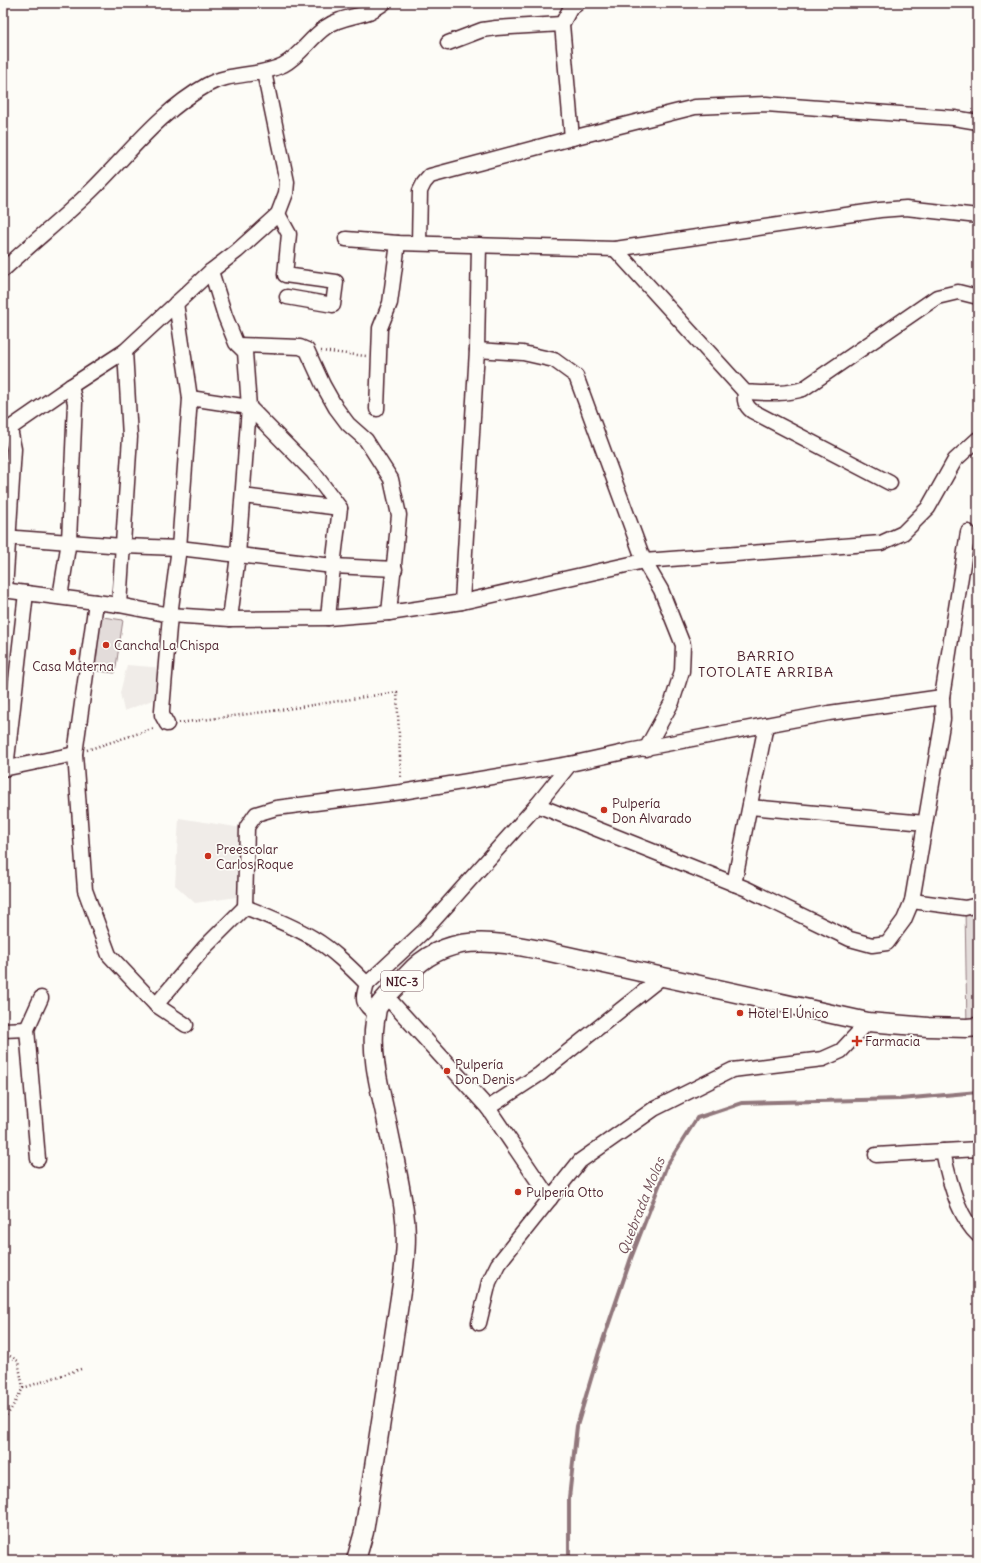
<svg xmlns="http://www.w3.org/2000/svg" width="981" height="1563" viewBox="0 0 981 1563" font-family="Delius,sans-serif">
  <rect width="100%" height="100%" fill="#fdfcf7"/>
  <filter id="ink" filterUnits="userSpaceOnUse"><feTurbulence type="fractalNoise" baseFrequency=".025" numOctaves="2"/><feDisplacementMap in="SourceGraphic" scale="8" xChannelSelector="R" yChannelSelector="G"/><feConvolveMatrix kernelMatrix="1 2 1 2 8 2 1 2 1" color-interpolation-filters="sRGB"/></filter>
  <g filter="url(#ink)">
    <!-- built -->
    <g fill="#f0ece8">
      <polygon points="127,665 165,668 160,697 124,711 120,693"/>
      <polygon points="179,818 242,828 237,897 195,903 175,885"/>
    </g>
    <!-- green -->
    <g fill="#e3dcda" stroke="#967e82">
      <polygon points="96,616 123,620 115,673 89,670"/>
      <polygon points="978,905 978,1027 967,1028 965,908"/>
    </g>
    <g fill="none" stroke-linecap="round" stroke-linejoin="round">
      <!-- stream -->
      <polyline stroke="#91777b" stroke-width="4" points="569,1560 569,1498 577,1426 599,1352 631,1258 667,1165 697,1118 742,1103 901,1099 978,1092"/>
      <!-- minor casing -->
      <g stroke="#4a1f2b" stroke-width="17">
        <g id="minor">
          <polyline points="448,43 482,30 496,28 562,24"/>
          <polyline points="572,138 562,24 570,9 578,3"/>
          <polyline points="278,214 289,234 285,275 336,282 333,305 287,297"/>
          <polyline points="346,239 398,243 615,249 880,210 906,208 978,216"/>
          <polyline points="419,243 420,191 424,183 430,176 572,138 695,107 766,104 954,118 978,122"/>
          <path d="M615,249L745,392C765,393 784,395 803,389L937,297L958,292L978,297"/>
          <path d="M3,270C32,243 63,218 91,191C130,153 158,113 207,85C230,72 259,77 283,65C300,56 310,38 326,27C338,18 355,17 369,12C374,10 379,6 384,3"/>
          <polyline points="211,271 225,316 236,343 245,352 249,407 238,555 230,619"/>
          <polyline points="238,345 300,347 307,350 323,385 336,408 348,424 366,440 391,479 399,515 389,613"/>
          <polyline points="477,350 523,353 554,360 576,376 644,561 661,590 683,645 682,671 672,702 646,749"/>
          <path d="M745,392C744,401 745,405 752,411L890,483"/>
          <polyline points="190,398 249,407 313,472 340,508 333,566 328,618"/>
          <polyline points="377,409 380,328 390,303 398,243"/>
          <polyline points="3,433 71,386 125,351 211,271 237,251 278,214 286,193 287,182 264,72"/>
          <polyline points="243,496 340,508"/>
          <polyline points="3,537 123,546 179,548 333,566 395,569"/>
          <polyline points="3,590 119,605 170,615 230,619 328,618 389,613 462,602 644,561 881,543 903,533 928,508 955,460 978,439"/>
          <polyline points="5,590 14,449 10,429"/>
          <polyline points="60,597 69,541 75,403 71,386"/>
          <polyline points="96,602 75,754 85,890 109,955 156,1005 186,1025"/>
          <polyline points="462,602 477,350 479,245"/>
          <polyline points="119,605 130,437 125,351"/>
          <polyline points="167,724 162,715 162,710 170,615 179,548 190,398 176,303"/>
          <polyline points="6,768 26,593"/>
          <polyline points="3,769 75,754"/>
          <polyline points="537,805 747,889 850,939 872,945 887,943 904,920 912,901 943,719 942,697 968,532"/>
          <polyline points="750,807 925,823"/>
          <polyline points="734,884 766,725"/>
          <polyline points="912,901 965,908 978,905"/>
          <polyline points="245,907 247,827 256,814 276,808 402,792 570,764 629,751 829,713 942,697"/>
          <polyline points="367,984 424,931 537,805 570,764"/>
          <polyline points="387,997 488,1108 540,1074 662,977"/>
          <path d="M156,1005L204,948L245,907C268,916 291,925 313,938C333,950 350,967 367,984C362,1001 362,1003 376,1014"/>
          <polyline points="3,1030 27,1029"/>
          <polyline points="488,1108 550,1199"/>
          <path d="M943,1151C948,1177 958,1217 978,1235"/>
          <polyline points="876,1155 978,1149"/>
          <polyline points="38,1159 27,1029 41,998"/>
          <polyline points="479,1323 489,1282 498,1264 580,1161 654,1109 732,1070 823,1059 841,1051 868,1022"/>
        </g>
      </g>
      <!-- major casing -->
      <g stroke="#4a1f2b" stroke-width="21">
        <path id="major" d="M356,1560L364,1532L402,1284C405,1260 408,1236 404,1211C400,1182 393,1152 387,1122C380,1089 370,1055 375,1021C376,1017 376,1013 377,1009C380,1001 401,982 407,975C447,931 494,941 545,951L868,1022L928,1027L967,1028L978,1027"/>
      </g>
      <!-- path -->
      <g stroke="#4a1f2b" stroke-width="2.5" stroke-dasharray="1 3" stroke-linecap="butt">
        <polyline points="321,351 366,356"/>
        <polyline points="179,723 287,709 397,692 401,779"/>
        <polyline points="87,750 155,728"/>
        <polyline points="3,1352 18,1361 23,1388 10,1411 3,1419"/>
        <polyline points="23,1388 81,1369"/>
      </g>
      <!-- minor -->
      <use href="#minor" stroke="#fdfcf7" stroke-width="14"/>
      <!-- major -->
      <use href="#major" stroke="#fdfcf7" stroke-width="18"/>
    </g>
  </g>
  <!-- markers -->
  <g fill="#c8321e" stroke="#fdfcf7" stroke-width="1.5">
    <circle cx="106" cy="645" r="4"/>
    <circle cx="73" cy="652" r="4"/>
    <circle cx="604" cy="810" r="4"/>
    <circle cx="208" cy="856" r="4"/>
    <circle cx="740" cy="1013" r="4"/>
    <path d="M855 1035h4v4h4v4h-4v4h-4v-4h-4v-4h4z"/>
    <circle cx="447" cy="1071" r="4"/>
    <circle cx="518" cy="1192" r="4"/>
  </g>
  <g text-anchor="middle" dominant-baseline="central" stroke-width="3.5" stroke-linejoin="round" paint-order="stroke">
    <!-- shield labels -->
    <rect fill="#fdfcf7" stroke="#806168" stroke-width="1" x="381" y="971" width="42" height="20" rx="3"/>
    <g font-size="12" font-weight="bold" fill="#4a1f2b">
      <text x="402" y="981">NIC-3</text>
    </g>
    <!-- poi labels -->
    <g font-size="13" fill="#4a1f2b" stroke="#fdfcf7" text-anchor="start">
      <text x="114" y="645">Cancha La Chispa</text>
      <text x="73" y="666" text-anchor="middle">Casa Materna</text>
      <text x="612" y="803">Pulpería<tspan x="612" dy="15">Don Alvarado</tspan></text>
      <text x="216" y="849">Preescolar<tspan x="216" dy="15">Carlos Roque</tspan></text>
      <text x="748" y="1013">Hotel El Único</text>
      <text x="865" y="1041">Farmacia</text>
      <text x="455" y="1064">Pulpería<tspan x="455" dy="15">Don Denis</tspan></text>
      <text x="526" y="1192">Pulpería Otto</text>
    </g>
    <!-- neighbourhood labels -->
    <g font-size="14" letter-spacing="1" fill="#4a1f2b" stroke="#fdfcf7">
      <text x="766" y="656">BARRIO<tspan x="766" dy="16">TOTOLATE ARRIBA</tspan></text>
    </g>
    <!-- water labels -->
    <g font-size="14" font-style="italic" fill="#73525a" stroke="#fdfcf7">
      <text transform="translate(641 1206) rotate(-68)">Quebrada Molas</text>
    </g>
  </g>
  <!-- margin -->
  <rect width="981" height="1563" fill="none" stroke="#fdfcf7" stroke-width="16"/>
  <rect x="8" y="8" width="965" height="1547" fill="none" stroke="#4a1f2b" stroke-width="1.5" filter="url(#ink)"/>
</svg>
